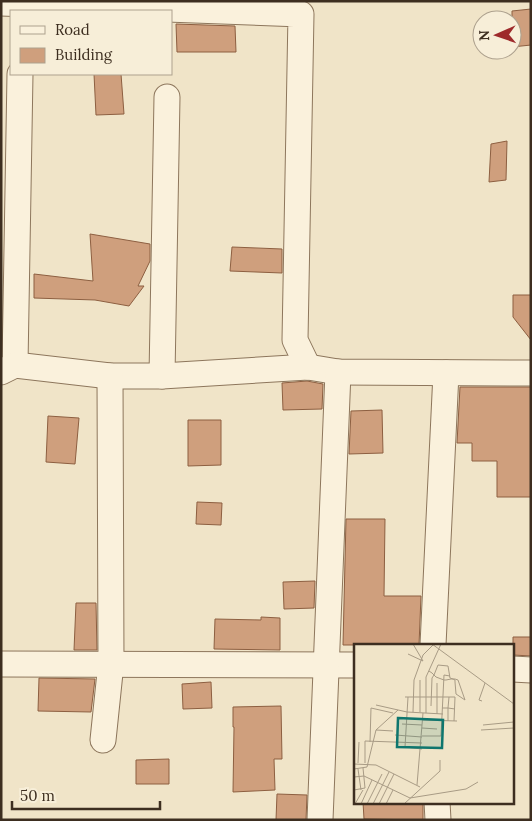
<svg xmlns="http://www.w3.org/2000/svg" width="532" height="821" viewBox="0 0 532 821" font-family="Lora,serif">
  <rect width="100%" height="100%" fill="#f0e4c8"/>
  <!-- building -->
  <g fill="#cf9f7d" stroke="#8d5f41">
    <polygon points="531,9 531,45 512,47 512,11"/>
    <polygon points="176,24 235,26 236,52 177,52"/>
    <polygon points="94,74 121,74 124,114 96,115"/>
    <polygon points="507,141 506,180 489,182 491,144"/>
    <polygon points="90,234 150,244 150,261 138,286 144,286 129,306 95,300 34,298 34,274 93,281"/>
    <polygon points="232,247 282,249 282,273 230,271"/>
    <polygon points="513,295 531,295 531,340 513,317"/>
    <polygon points="307,381 323,384 322,409 283,410 282,383"/>
    <polygon points="460,387 531,387 531,497 497,497 497,461 472,461 472,443 457,443"/>
    <polygon points="382,410 383,453 349,454 351,411"/>
    <polygon points="48,416 79,418 75,464 46,462"/>
    <polygon points="188,420 221,420 221,465 188,466"/>
    <polygon points="197,502 222,503 221,525 196,524"/>
    <polygon points="346,519 385,519 384,596 421,596 419,645 343,645"/>
    <polygon points="315,581 314,608 284,609 283,582"/>
    <polygon points="76,603 96,603 97,650 74,650"/>
    <polygon points="261,617 280,618 280,650 214,649 215,619 261,620"/>
    <polygon points="513,637 531,637 531,656 513,655"/>
    <polygon points="39,678 95,679 91,712 38,711"/>
    <polygon points="211,682 212,708 183,709 182,684"/>
    <polygon points="281,706 282,759 274,759 275,790 233,792 234,727 233,727 233,707"/>
    <polygon points="169,759 169,784 136,784 136,760"/>
    <polygon points="277,794 307,795 306,820 276,820"/>
    <polygon points="363,802 423,802 423,820 364,819"/>
  </g>
  <g fill="none" stroke-linecap="round" stroke-linejoin="round">
    <!-- minor casing -->
    <g stroke="#8d765c" stroke-width="27">
      <g id="minor">
        <polyline points="1,3 301,14 295,340 308,367"/>
        <polyline points="15,365 20,74"/>
        <polyline points="1,372 15,365 110,376 162,376 308,367 338,372 531,373"/>
        <polyline points="162,376 167,97"/>
        <polyline points="433,645 446,373"/>
        <polyline points="1,664 356,665"/>
        <polyline points="513,669 531,670"/>
        <polyline points="103,740 111,663 110,376"/>
        <polyline points="437,802 438,820"/>
        <polyline points="320,820 338,372"/>
      </g>
    </g>
    <!-- minor -->
    <use href="#minor" stroke="#faf1dc" stroke-width="25"/>
  </g>
  <!-- overview -->
  <g transform="translate(354 644)">
    <rect width="160" height="160" fill="#f0e4c8"/>
    <path fill="none" stroke="#a89b85" stroke-width="1" d="M59,0L69,17M78,0L160,60M54,10L69,17M75,27L78,29L82,33L90,36H92L97,35H101L104,36L111,56L102,50L101,38V36L99,35L96,34L94,22L84,21L80,31L78,34L77,62M51,53H101M54,53L51,103L68,105M95,53L94,64L101,65M128,57L125,56L131,39M22,61L53,68L89,70M88,64H94V77M59,68L60,36L69,11L79,1M66,68V36M72,69V33L87,0M83,70V39M69,76L103,77M100,77L101,53M48,80L68,81M129,81L160,78M68,84L83,85M22,86L39,87M127,86L160,84M41,91L68,93M68,92H87L90,31L96,32M16,98L17,64L39,69M4,119L5,98M11,119V97L68,99M0,120L22,121L66,143M0,125L13,123L22,86L44,66M4,125L7,146M0,133L10,132L56,154L112,145L124,138M63,141L69,69M0,146L11,144L9,124M1,160L9,146M7,160L18,136M13,160L28,130M19,160L35,128M25,160L40,130M32,160L39,146M50,160L86,127V116"/>
    <path fill="#0f766e" fill-opacity="0.15" stroke="#0f766e" stroke-width="2.5" d="M44,74L89,76L88,104L43,103Z"/>
    <rect width="160" height="160" fill="none" stroke="#3d2e20" stroke-width="2.5"/>
  </g>
  <!-- border -->
  <rect width="532" height="821" fill="none" stroke="#3d2e20" stroke-width="5"/>
  <!-- legend -->
  <rect x="10" y="10" width="162" height="65" fill="#f7eed8" stroke="#ada18e"/>
  <rect x="20" y="26" width="25" height="8" fill="#faf1dc" stroke="#ada18e"/>
  <text x="55" y="35" font-size="15" fill="#3d2e20">Road</text>
  <rect x="20" y="48" width="25" height="15" fill="#cf9f7d" stroke="#ada18e"/>
  <text x="55" y="60" font-size="15" fill="#3d2e20">Building</text>
  <!-- north arrow -->
  <g transform="translate(497 35) rotate(268)"><circle r="24" fill="#f7eed8" stroke="#ada18e"/>
  <path d="M0-4L9 19L0 12L-9 19Z" fill="#9e2a2b"/>
  <text y="-8" font-size="14" font-weight="bold" text-anchor="middle" fill="#3d2e20">N</text>
  </g>
  <!-- scale -->
  <path d="M12 801v8h148v-8" fill="none" stroke="#3d2e20" stroke-width="2.5"/>
  <text x="20" y="801" font-size="15" fill="#3d2e20" stroke="#f7eed8" stroke-width="4" paint-order="stroke">50 m</text>
</svg>
